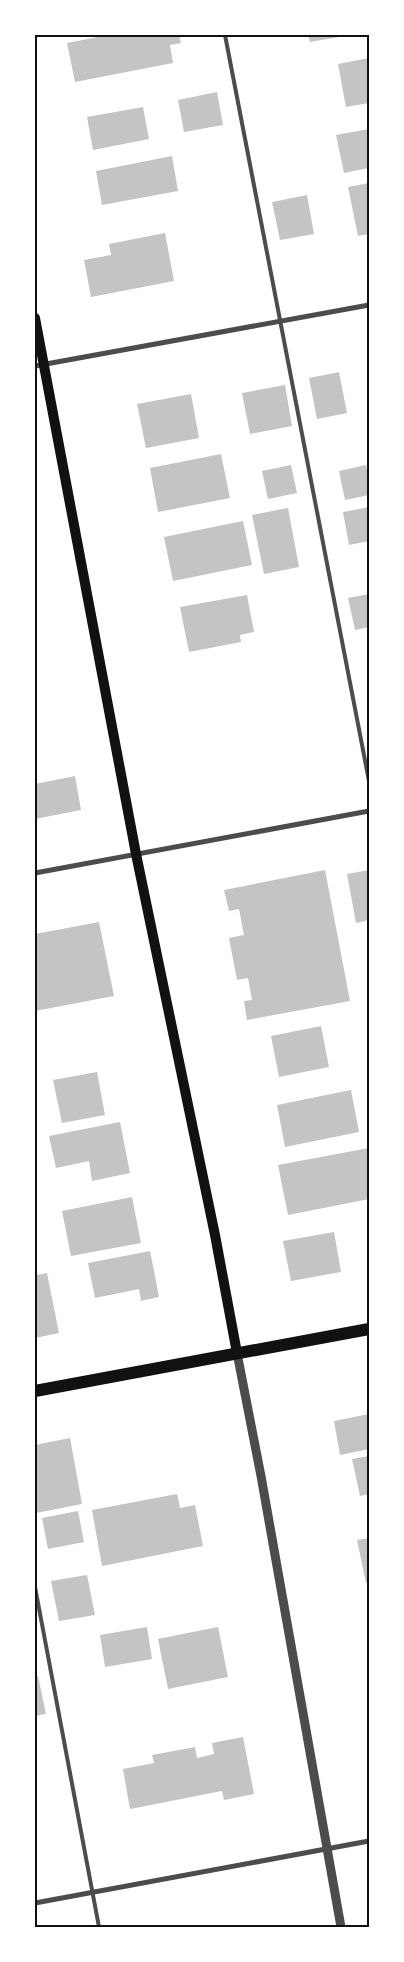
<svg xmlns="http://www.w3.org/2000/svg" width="404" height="1962" viewBox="0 0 404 1962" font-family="Lato,sans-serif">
  <rect width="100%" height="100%" fill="#fff"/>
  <!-- building -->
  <g fill="#c4c4c4">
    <polygon points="108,35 179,35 181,43 170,45 173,63 75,82 67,43"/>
    <polygon points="308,35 345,35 345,36 310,42"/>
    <polygon points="369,58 369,103 346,107 338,64"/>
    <polygon points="217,92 223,125 184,132 178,100"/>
    <polygon points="143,107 149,139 93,150 87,117"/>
    <polygon points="369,129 369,168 344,173 336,135"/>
    <polygon points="172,156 178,191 102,205 96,171"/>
    <polygon points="369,183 369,234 358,236 348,187"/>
    <polygon points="307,195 314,234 280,240 272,202"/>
    <polygon points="165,233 174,281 91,297 84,260 111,255 109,244"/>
    <polygon points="339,372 347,413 317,419 309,378"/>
    <polygon points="285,385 292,426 250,434 242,393"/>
    <polygon points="191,394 199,438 146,448 137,404"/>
    <polygon points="221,454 230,498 158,512 150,468"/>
    <polygon points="291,465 297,493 268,499 262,471"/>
    <polygon points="366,465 369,481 369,495 345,500 339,471"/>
    <polygon points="369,507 369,541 349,545 343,512"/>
    <polygon points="288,508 299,567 264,574 252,515"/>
    <polygon points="243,521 252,565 173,581 164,537"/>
    <polygon points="369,594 369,627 355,630 348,598"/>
    <polygon points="247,595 254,632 240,635 241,642 189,652 180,607"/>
    <polygon points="75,776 81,810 35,819 35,784"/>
    <polygon points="325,870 350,1001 247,1020 244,1001 252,1000 248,978 237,980 229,938 244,935 239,909 229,911 224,890"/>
    <polygon points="369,870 369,920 356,923 347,874"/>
    <polygon points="99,922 114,996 35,1011 35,934"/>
    <polygon points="321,1026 329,1067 279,1077 271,1036"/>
    <polygon points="97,1072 105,1115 62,1123 53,1080"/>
    <polygon points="351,1090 359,1132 285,1147 277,1105"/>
    <polygon points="120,1122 130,1173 92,1181 89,1161 56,1168 49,1136"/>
    <polygon points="369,1148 369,1199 288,1215 278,1165"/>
    <polygon points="132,1197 141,1243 71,1256 62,1211"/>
    <polygon points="334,1232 341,1272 291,1281 283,1241"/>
    <polygon points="150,1251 159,1297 141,1301 139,1289 95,1298 88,1263"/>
    <polygon points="36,1269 37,1275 47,1273 59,1333 35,1338"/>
    <polygon points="369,1414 369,1449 340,1455 334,1421"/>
    <polygon points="70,1438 82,1504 36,1513 35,1445"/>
    <polygon points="369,1456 369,1494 360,1496 352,1459"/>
    <polygon points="177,1494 180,1508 195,1505 203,1546 102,1566 92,1510"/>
    <polygon points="78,1511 84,1542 48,1549 42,1518"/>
    <polygon points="369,1538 369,1582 366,1583 357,1540"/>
    <polygon points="87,1575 95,1615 59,1621 51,1581"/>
    <polygon points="147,1627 152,1659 105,1667 100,1635"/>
    <polygon points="218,1627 228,1677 168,1689 158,1639"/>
    <polygon points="38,1676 46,1714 35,1716 35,1677"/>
    <polygon points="243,1737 254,1794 224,1800 222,1791 130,1809 123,1769 154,1763 152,1755 195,1747 197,1758 214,1754 212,1743"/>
  </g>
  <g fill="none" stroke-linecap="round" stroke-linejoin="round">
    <!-- service -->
    <g stroke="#4c4c4c" stroke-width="4">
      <polyline points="225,35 369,781"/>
      <polyline points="35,1587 99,1927"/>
    </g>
    <!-- minor -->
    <g stroke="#4c4c4c" stroke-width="5">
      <polyline points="35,366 369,305"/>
      <polyline points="35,873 369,811"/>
      <polyline points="35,1903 369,1841"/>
    </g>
    <!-- tertiary -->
    <polyline stroke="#4c4c4c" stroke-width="9" points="237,1353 261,1476 341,1927"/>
    <!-- secondary -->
    <polyline stroke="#111" stroke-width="10" points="35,318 136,854 215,1235 237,1353"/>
    <!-- primary -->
    <polyline stroke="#111" stroke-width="12" points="35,1391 369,1329"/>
  </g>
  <!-- border -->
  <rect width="404" height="1962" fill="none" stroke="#ffffff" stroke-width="72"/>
  <rect x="36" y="36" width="332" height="1890" fill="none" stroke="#111" stroke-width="2"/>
</svg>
